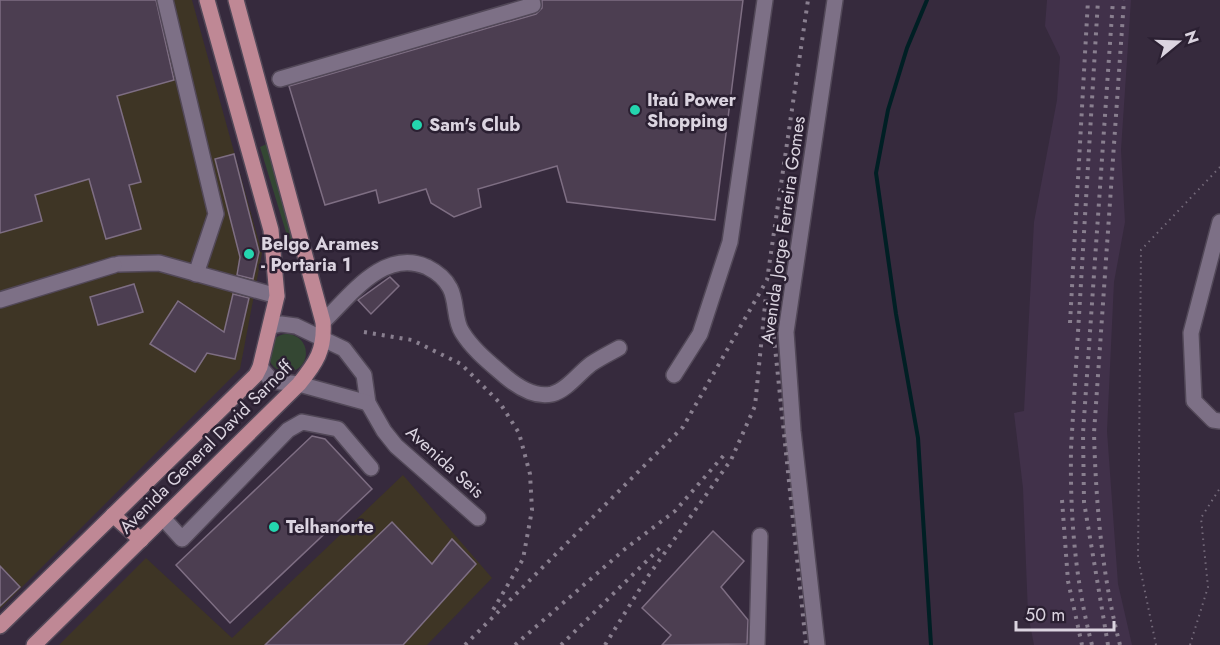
<svg xmlns="http://www.w3.org/2000/svg" width="1220" height="645" viewBox="0 0 1220 645" font-family="Jost,sans-serif">
  <rect width="100%" height="100%" fill="#362a3d"/>
  <!-- built -->
  <polygon fill="#41314a" points="1047,0 1131,0 1121,150 1125,222 1114,282 1107,431 1118,584 1132,645 1034,645 1028,614 1023,488 1014,413 1024,411 1034,222 1057,100 1060,57 1045,26"/>
  <!-- industrial -->
  <g fill="#3e3525">
    <polygon points="0,0 192,0 262,253 240,369 0,609"/>
    <polygon points="403,475 492,578 427,645 59,645 146,558 232,638"/>
  </g>
  <!-- green -->
  <g fill="#344733">
    <polygon points="271,142 301,267 289,242 260,147"/>
    <circle cx="287" cy="353" r="19"/>
  </g>
  <g fill="none" stroke-linecap="round" stroke-linejoin="round">
    <!-- stream -->
    <polyline stroke="#001f24" stroke-width="4" points="927,0 907,48 888,110 876,173 896,314 918,438 931,645"/>
  </g>
  <!-- building -->
  <g fill="#4c3e51" stroke="#7e6e83" stroke-width="1.5">
    <polygon points="0,0 156,0 174,80 117,96 141,182 129,185 141,229 106,239 89,179 35,195 42,221 0,233"/>
    <polygon points="542,0 743,0 715,220 567,202 557,166 478,189 481,207 454,217 431,203 426,189 379,203 376,190 325,205 289,86 536,14 542,8"/>
    <polygon points="234,154 259,252 253,279 237,275 240,257 215,159"/>
    <polygon points="390,277 399,286 371,314 358,300"/>
    <polygon points="134,284 143,312 98,325 90,297"/>
    <polygon points="233,294 249,298 235,359 207,353 195,372 150,344 178,301 224,332"/>
    <polygon points="312,436 325,439 372,489 230,623 176,565"/>
    <polygon points="392,522 432,564 452,539 476,564 403,645 265,645"/>
    <polygon points="713,531 744,561 721,587 748,620 747,644 662,645 671,635 642,608"/>
    <polygon points="0,566 20,587 0,606"/>
  </g>
  <g fill="none" stroke-linecap="round" stroke-linejoin="round">
    <!-- minor casing -->
    <g stroke="#524858" stroke-width="18">
      <g id="minor">
        <polyline points="165,0 216,214 196,274"/>
        <polyline points="280,79 533,5 532,0"/>
        <polyline points="1220,222 1191,333 1194,401 1213,420 1220,421"/>
        <polyline points="119,264 159,263 277,296"/>
        <polyline points="0,300 114,265"/>
        <path d="M323,322C351,295 384,248 427,267C437,272 445,278 450,288C457,301 454,320 462,332C473,350 490,363 506,377C518,387 535,398 552,394C567,390 579,373 591,364C600,358 610,353 619,348"/>
        <polyline points="272,326 281,324 296,326 344,349 364,375 368,403 384,431 396,446 478,518"/>
        <polyline points="260,367 272,381 299,384 368,403"/>
        <polyline points="674,375 700,334 730,242 765,0"/>
        <polyline points="163,518 182,539 288,430 302,422 338,429 371,468"/>
        <polyline points="757,645 760,536"/>
        <polyline points="817,645 793,431 786,332 835,0"/>
      </g>
    </g>
    <!-- major casing -->
    <g stroke="#524858" stroke-width="18">
      <g id="major">
        <polyline points="113,515 141,540"/>
        <polyline points="0,626 256,375 260,367 277,296 271,230 207,0"/>
        <path d="M34,645L299,384C316,363 325,350 323,322L236,0"/>
      </g>
    </g>
    <!-- path -->
    <g stroke="#746a7a" stroke-width="2" stroke-dasharray="1.5 4.5" stroke-linecap="butt">
      <polyline points="1156,645 1138,558 1141,250 1220,167"/>
      <polyline points="1190,645 1208,587 1201,518 1220,488"/>
    </g>
    <!-- minor -->
    <use href="#minor" stroke="#7d7086" stroke-width="15"/>
    <!-- major -->
    <use href="#major" stroke="#bf8895" stroke-width="15"/>
    <!-- rail -->
    <g stroke="#897f8f" stroke-width="4" stroke-dasharray="3 6" stroke-linecap="butt">
      <polyline points="771,309 806,645"/>
      <polyline points="1070,323 1088,0"/>
      <polyline points="364,332 412,340 461,364 500,403 519,433 530,474 532,510 523,559 493,610"/>
      <polyline points="1062,500 1068,581 1082,645"/>
      <polyline points="465,645 683,427 767,280 808,0"/>
      <polyline points="515,645 625,549 675,511 725,454"/>
      <polyline points="561,645 662,546"/>
      <polyline points="605,645 646,579 731,460 755,406 767,285"/>
      <path d="M1092,645C1075,580 1070,516 1071,449L1098,0"/>
      <polyline points="1108,645 1084,502 1083,433 1113,0"/>
      <path d="M1120,645C1102,576 1096,505 1094,433L1124,0"/>
    </g>
  </g>
  <!-- markers -->
  <g fill="#24d5af" stroke="#2b2032" stroke-width="2">
    <circle cx="635" cy="110" r="6"/>
    <circle cx="417" cy="125" r="6"/>
    <circle cx="249" cy="254" r="6"/>
    <circle cx="274" cy="527" r="6"/>
  </g>
  <g text-anchor="middle" dominant-baseline="central" stroke-width="5" stroke-linejoin="round" paint-order="stroke">
    <!-- poi labels -->
    <g font-size="18" font-weight="bold" fill="#dbd4e0" stroke="#2b2032" text-anchor="start">
      <text x="647" y="100">Itaú Power<tspan x="647" dy="21">Shopping</tspan></text>
      <text x="429" y="125">Sam's Club</text>
      <text x="261" y="244">Belgo Arames<tspan x="261" dy="21">- Portaria 1</tspan></text>
      <text x="286" y="527">Telhanorte</text>
    </g>
    <!-- street labels -->
    <g font-size="18" fill="#dbd4e0" stroke="#2b2032">
      <text transform="translate(783 230) rotate(-82)">Avenida Jorge Ferreira Gomes</text>
      <text transform="translate(206 447) rotate(-45)">Avenida General David Sarnoff</text>
      <text transform="translate(445 462) rotate(42)">Avenida Seis</text>
    </g>
  </g>
  <!-- north arrow -->
  <g transform="translate(1178 42) rotate(71)" stroke="#2b2032" stroke-width="4.5" paint-order="stroke">
  <path d="M0-4.5L10 22L0 15L-10 22Z" fill="#dbd4e0"/>
  <text y="-9" font-size="16" font-weight="bold" text-anchor="middle" fill="#dbd4e0">N</text>
  </g>
  <!-- scale -->
  <path d="M1016 621v9h98v-9" fill="none" stroke="#dbd4e0" stroke-width="3"/>
  <text x="1025" y="621" font-size="18" fill="#dbd4e0" stroke="#2b2032" stroke-width="4.5" paint-order="stroke">50 m</text>
</svg>
